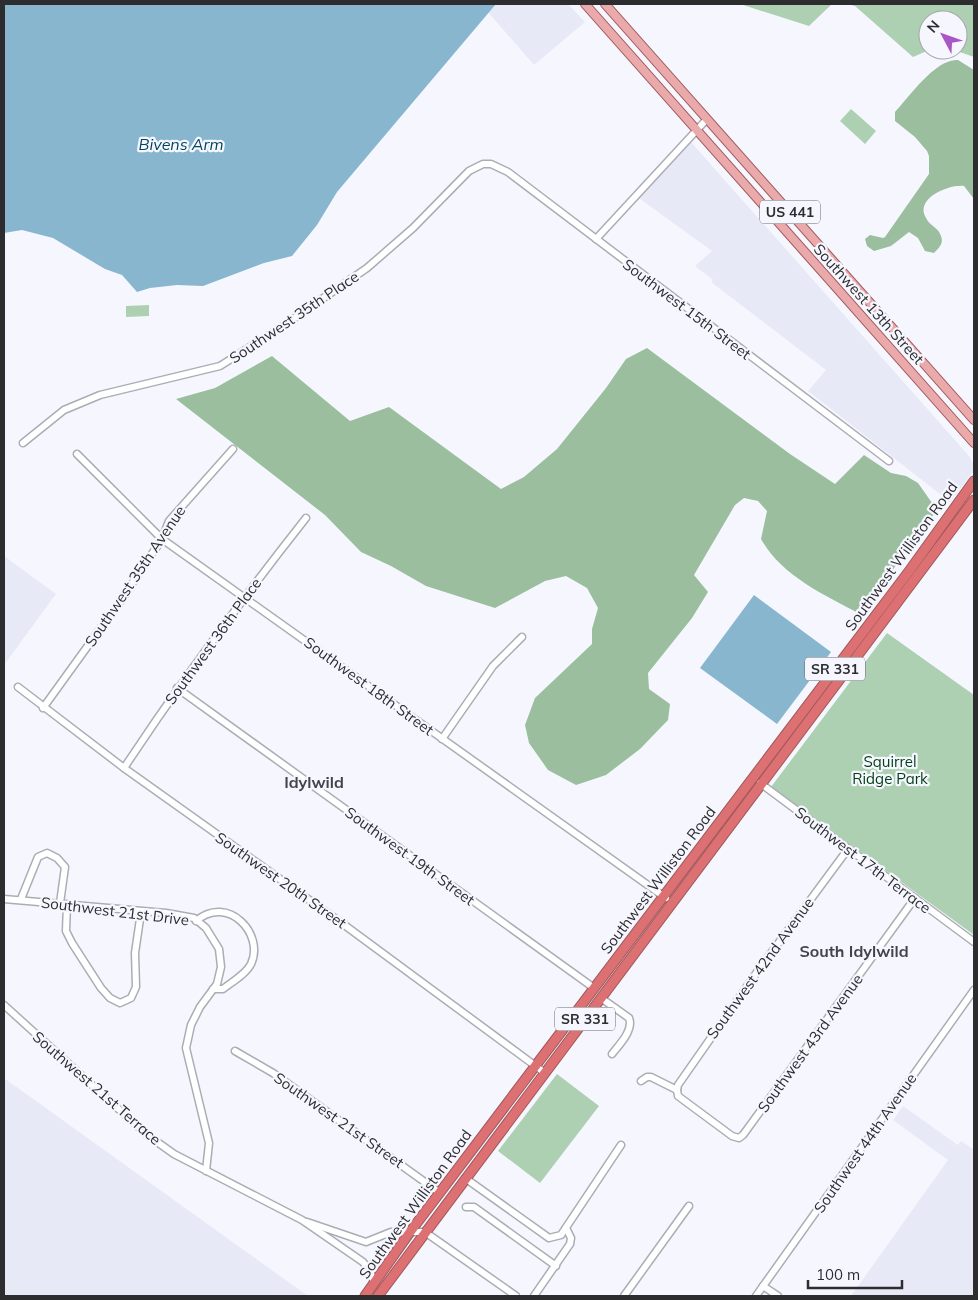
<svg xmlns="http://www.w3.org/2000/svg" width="978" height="1300" viewBox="0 0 978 1300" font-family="Mulish,sans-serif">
  <rect width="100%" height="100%" fill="#f6f7fe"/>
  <!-- built -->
  <g fill="#e7e9f7">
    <polygon points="481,4 568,4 585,22 534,65"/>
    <polygon points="691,142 970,457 974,466 973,472 950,502 808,391 826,370 711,282 713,280 695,266 712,251 636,196"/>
    <polygon points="4,556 56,594 4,665"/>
    <polygon points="4,1078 308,1296 4,1296"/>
    <polygon points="903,1106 958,1145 961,1141 974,1150 974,1296 851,1296 948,1160 893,1120"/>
  </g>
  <!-- green -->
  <g fill="#acd0b1">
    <polygon points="740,4 832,4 809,26"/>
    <polygon points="847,4 974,4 974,57 954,50 958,50 958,20 928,20 929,50 913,57 855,6"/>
    <polygon points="851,109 876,131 865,144 840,121"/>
    <polygon points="149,305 149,316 126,317 126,306"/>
    <polygon points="887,633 974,695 974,935 771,787"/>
    <polygon points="557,1074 599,1106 540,1183 498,1151"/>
  </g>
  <!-- forest -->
  <g fill="#9abe9e">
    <path d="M958,60L974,70V199L964,186C950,184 914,198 926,218C929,225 939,228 941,236C944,243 939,248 934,253L925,251L918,238L909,232L891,246L874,251L867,246L865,239L870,235L883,238L885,237L929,174V156L927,151L915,137L895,121V112C909,97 936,58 958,60Z"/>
    <path d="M647,348L790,454L835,484L864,455L891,473L906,476L918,483L937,510L860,614C823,594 782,576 761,539L767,511L758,501L744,498L735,505L694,575L708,592L692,618L648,673L649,689L670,704L668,720L640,749L606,775L576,785L548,770L529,743L525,725L535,698L592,644V629L598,608L587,588L566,576L545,581L495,608L426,586L391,566L361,552L325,515L176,399L215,388L272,356L350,421L389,407L501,489L524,477L557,449L606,388L626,359Z"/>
  </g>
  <!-- water -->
  <g fill="#88b6ce">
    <polygon points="4,4 496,4 337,192 317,225 292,256 264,263 203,286 177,285 150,288 137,292 122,275 105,269 53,238 22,230 4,233"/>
    <polygon points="754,595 831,652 777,724 700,668"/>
  </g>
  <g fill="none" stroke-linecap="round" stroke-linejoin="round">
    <!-- minor casing -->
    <g stroke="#acadb4" stroke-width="9">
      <g id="minor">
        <polyline points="596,239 707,119"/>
        <polyline points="23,443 64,410 100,395 220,366 280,328 367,268 413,228 469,171 483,164 491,164 508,172 889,461"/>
        <polyline points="77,454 162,539 666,898"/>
        <polyline points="18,687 124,768 343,924 545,1073"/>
        <polyline points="177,688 594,988"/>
        <polyline points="43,708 121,600 162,539 169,521 233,449"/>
        <polyline points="442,739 493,666 522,637"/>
        <path d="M124,768C181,682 242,599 306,518"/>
        <polyline points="760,783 974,942"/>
        <polyline points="4,899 166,913 194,918 206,928 219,949 221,967 217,984 200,1007 191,1025 186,1048 209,1143 206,1171"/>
        <polyline points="21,899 38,857 47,853 57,858 65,867 60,903"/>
        <polyline points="67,904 66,931 72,943 101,988 110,998 120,1003 131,998 136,987 135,953 141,912"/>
        <path d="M196,921C228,894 265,934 251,964C246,974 232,982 223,989H213"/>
        <path d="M601,998L629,1018C634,1030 619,1045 612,1054"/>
        <polyline points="4,1005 146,1134 174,1154 302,1220 363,1262 371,1273 374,1283"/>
        <polyline points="235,1051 273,1073 440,1193"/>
        <polyline points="641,1081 647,1077 651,1077 677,1090"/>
        <polyline points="677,1090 678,1096 732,1136 739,1138 743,1135 915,898"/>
        <polyline points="677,1090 678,1085 757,972 848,849"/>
        <polyline points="465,1178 549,1238 561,1235 621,1145"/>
        <polyline points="466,1207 474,1207 556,1266"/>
        <polyline points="307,1222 366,1242 391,1232 425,1232 516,1296"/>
        <polyline points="763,1286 778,1296"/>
        <polyline points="534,1296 570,1244 571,1238 566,1228"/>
        <polyline points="624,1296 689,1206"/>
        <polyline points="756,1296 974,990"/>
      </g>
    </g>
    <!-- major casing -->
    <g stroke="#9f595b" stroke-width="10">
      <g id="major">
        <polyline points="585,4 974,443"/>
        <polyline points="605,4 974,420"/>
      </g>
    </g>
    <!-- highway casing -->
    <g stroke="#9f595b" stroke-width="11">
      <g id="highway">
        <polyline points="365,1296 410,1232 910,570 974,481"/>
        <polyline points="378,1296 974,500"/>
      </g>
    </g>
    <!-- minor -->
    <use href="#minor" stroke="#fff" stroke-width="6"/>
    <!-- major -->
    <use href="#major" stroke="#eaa9aa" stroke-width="8"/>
    <!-- highway -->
    <use href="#highway" stroke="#dc7072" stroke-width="9"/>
  </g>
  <g text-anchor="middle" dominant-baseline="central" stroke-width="4.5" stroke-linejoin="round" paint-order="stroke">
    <!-- shield labels -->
    <g fill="#f6f7fe" stroke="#696a6e" stroke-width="1">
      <rect x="760" y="200.5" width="60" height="23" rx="4"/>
      <rect x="805" y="657.5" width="60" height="23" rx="4"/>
      <rect x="555" y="1007.5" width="60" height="23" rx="4"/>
    </g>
    <g font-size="14" font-weight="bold" fill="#2d2d30">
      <text x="790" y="212">US 441</text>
      <text x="835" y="669">SR 331</text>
      <text x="585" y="1019">SR 331</text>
    </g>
    <!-- street labels -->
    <g font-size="15" fill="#2d2d30" stroke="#f6f7fe">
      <text transform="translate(869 304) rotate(48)">Southwest 13th Street</text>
      <text transform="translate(687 309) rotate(37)">Southwest 15th Street</text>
      <text transform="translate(294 317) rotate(-34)">Southwest 35th Place</text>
      <text transform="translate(901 556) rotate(-54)">Southwest Williston Road</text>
      <text transform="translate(135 576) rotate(-56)">Southwest 35th Avenue</text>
      <text transform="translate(213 641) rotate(-54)">Southwest 36th Place</text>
      <text transform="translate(369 686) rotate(36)">Southwest 18th Street</text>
      <text transform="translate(410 856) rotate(36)">Southwest 19th Street</text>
      <text transform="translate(863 860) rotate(37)">Southwest 17th Terrace</text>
      <text transform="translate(281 880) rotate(35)">Southwest 20th Street</text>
      <text transform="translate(658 880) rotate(-53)">Southwest Williston Road</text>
      <text transform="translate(115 911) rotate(7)">Southwest 21st Drive</text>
      <text transform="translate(760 968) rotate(-54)">Southwest 42nd Avenue</text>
      <text transform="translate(810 1043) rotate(-54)">Southwest 43rd Avenue</text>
      <text transform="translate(97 1088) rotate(41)">Southwest 21st Terrace</text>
      <text transform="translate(339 1120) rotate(35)">Southwest 21st Street</text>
      <text transform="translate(865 1143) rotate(-55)">Southwest 44th Avenue</text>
      <text transform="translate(415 1204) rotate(-54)">Southwest Williston Road</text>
    </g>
    <!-- park labels -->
    <g font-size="15" fill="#013e15" stroke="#f6f7fe">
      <text x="890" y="761">Squirrel<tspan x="890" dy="17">Ridge Park</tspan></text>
    </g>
    <!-- water labels -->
    <g font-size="16" font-style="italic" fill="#04445d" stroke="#f6f7fe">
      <text x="181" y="144">Bivens Arm</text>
    </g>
    <!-- neighbourhood labels -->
    <g font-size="16" font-weight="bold" fill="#434449" stroke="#f6f7fe">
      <text x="314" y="782">Idylwild</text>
      <text x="854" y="951">South Idylwild</text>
    </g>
  </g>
  <!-- border -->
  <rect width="978" height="1300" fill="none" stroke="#2d2d30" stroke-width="10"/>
  <!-- north arrow -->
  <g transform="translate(943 35) rotate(311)"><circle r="24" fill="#f6f7fe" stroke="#a6a6ac"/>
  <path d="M0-4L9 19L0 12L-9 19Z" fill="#a956c6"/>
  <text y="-8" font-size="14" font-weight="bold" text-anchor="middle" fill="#2d2d30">N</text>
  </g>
  <!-- scale -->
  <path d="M808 1280v8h94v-8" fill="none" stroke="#2d2d30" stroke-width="2.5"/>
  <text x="816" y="1280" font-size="15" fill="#2d2d30" stroke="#f6f7fe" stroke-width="4" paint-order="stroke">100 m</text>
</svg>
